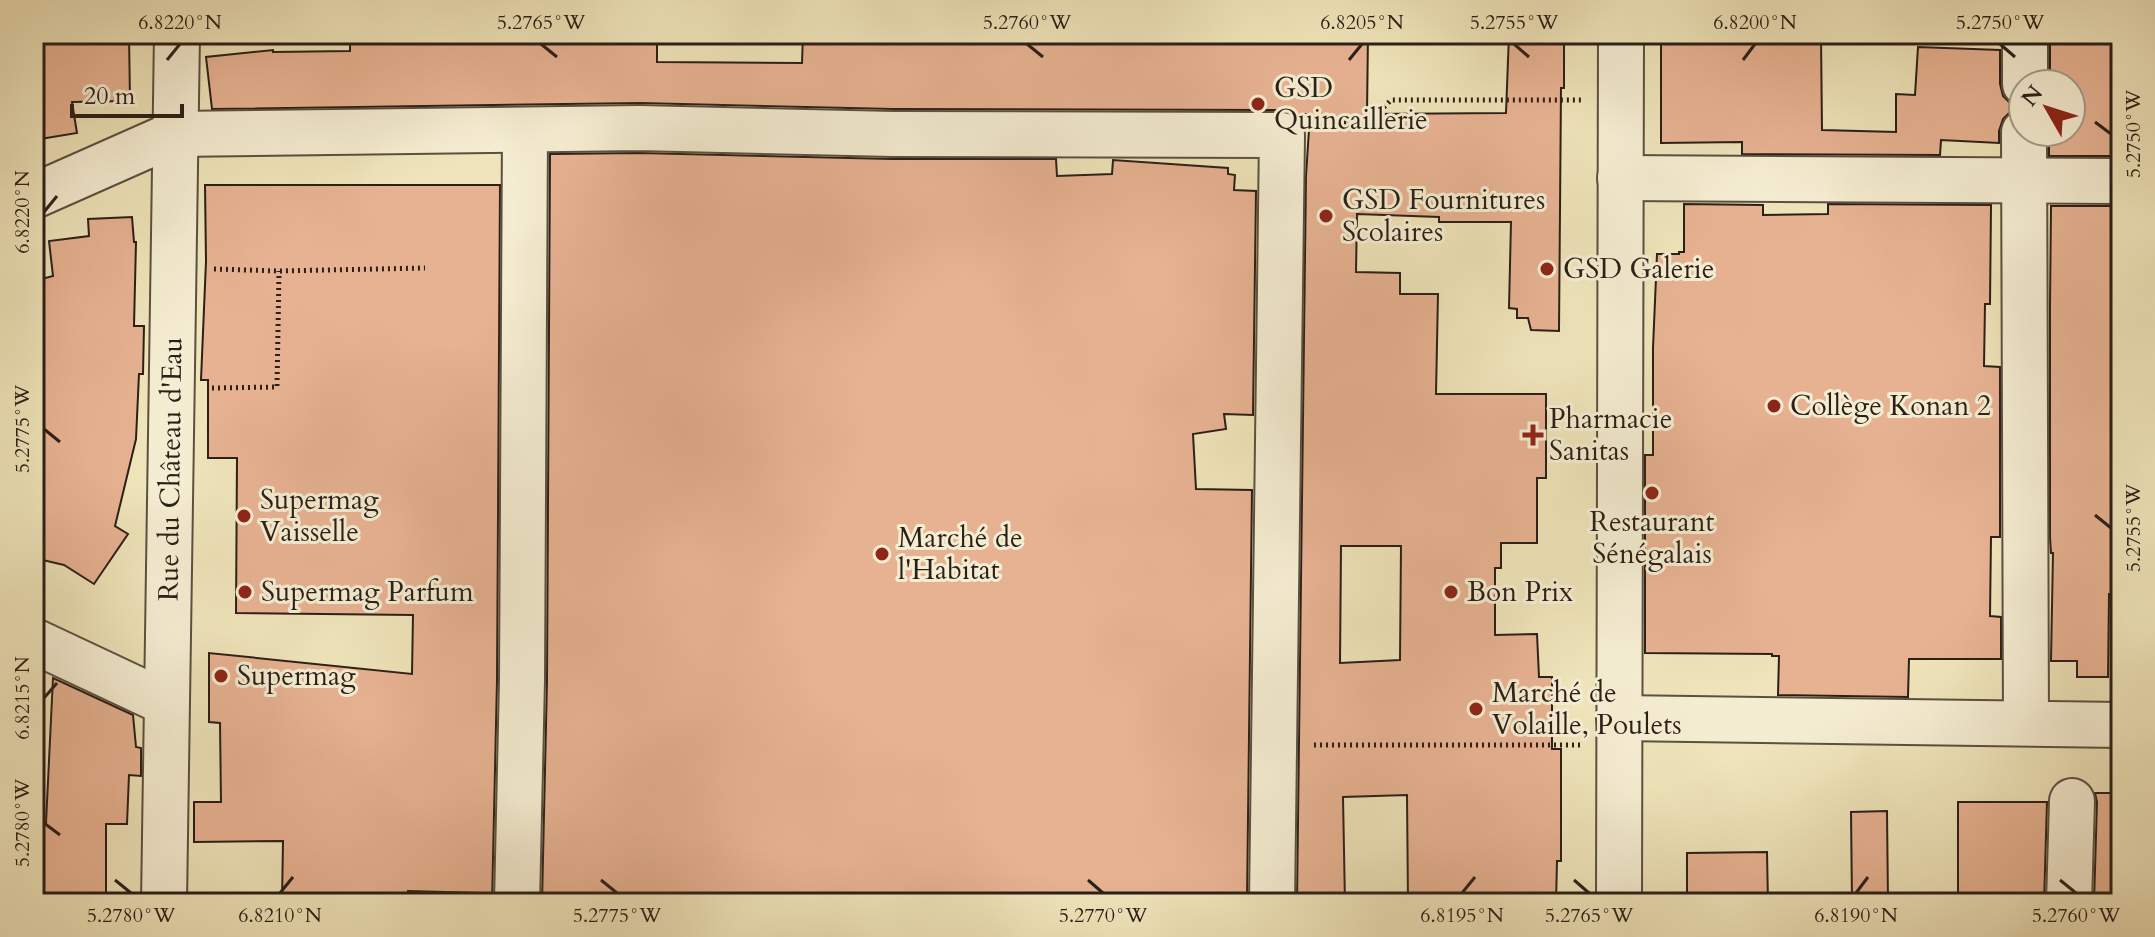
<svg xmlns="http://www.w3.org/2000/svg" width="2155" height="937" viewBox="0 0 2155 937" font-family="Cardo,serif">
  <rect width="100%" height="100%" fill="#efe4ba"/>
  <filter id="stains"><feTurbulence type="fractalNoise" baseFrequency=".0025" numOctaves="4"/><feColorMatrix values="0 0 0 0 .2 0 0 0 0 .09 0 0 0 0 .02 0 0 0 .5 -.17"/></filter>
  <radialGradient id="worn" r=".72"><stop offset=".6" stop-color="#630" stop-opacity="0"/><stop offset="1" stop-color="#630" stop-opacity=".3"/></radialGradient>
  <!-- building -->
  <g fill="#e7b292" stroke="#2b1f18" stroke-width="2" fill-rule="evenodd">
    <polygon points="37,34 129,34 130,101 72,102 77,133 34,140 34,109 40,108"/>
    <path d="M350,34H657V62L802,63L803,34H1368L1367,114L1506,113L1509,34H1564V88H1561L1559,331L1531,330L1528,318H1517V309L1509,308L1511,222H1439V217L1357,214L1356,272L1400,273V294H1438L1436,394H1546V478H1537V543H1501V568H1495V635L1537,634L1539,677H1552V749H1561V861H1557L1556,903H1408L1407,795L1343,797L1345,903H1297L1306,176L1310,114H1295L1282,110L893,109L640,103L212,109L206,57L273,50V52L350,51ZM1341,546H1401L1400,660L1340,663Z"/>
    <polygon points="1661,34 1720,34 1720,40 1821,37 1822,130 1896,132 1896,94 1915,95 1918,47 2000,50 2000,84 2003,96 2012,105 2020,108 2011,111 2003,119 1999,131 1999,143 1941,140 1940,155 1742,154 1742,142 1661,143"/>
    <polygon points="2050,34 2121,34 2121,156 2049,156 2049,132 2071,132 2071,84 2050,84"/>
    <polygon points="639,153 892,159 1056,159 1057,176 1112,174 1113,160 1228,168 1228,174 1235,175 1234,190 1256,191 1253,415 1224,414 1226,429 1193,434 1196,489 1252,490 1247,901 1196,903 951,903 950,901 884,903 542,903 547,681 550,154"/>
    <polygon points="205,185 500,185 497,680 492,903 481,903 481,893 408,891 408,897 363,898 361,903 282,903 283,841 194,842 194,802 221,802 220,723 209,722 209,653 412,674 413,615 236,613 237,458 208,458 208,380 201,380 206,261"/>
    <polygon points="1684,204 1763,205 1763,215 1828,214 1828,204 1991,205 1990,304 1985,304 1984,366 2000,367 2000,537 1991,537 1990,616 2001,617 2001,659 1909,659 1908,697 1778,695 1779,656 1772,656 1772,654 1645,653 1645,455 1653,455 1653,348 1657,254 1679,254 1679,252 1684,252"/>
    <polygon points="2051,206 2121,206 2121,325 2118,325 2118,380 2121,380 2121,594 2109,594 2108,677 2077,677 2077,661 2051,661 2053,553 2051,553 2050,538 2050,305"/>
    <polygon points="132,217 134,242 136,242 134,326 144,326 143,374 139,374 136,439 115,526 128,534 94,584 64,565 34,558 34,281 53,276 49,241 89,236 88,219"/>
    <polygon points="53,678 133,715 136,747 141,748 141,776 129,775 127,824 106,824 106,903 34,903 34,824 46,823"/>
    <polygon points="2095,793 2121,793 2121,903 2094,903 2097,802"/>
    <polygon points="1958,802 2047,802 2044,903 1958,903"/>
    <polygon points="1887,811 1888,903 1852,903 1851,812"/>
    <polygon points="1767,852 1768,903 1687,903 1687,853"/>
  </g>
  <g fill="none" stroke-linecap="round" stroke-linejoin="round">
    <!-- minor casing -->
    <g stroke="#5c5040" stroke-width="48">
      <g id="minor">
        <polyline points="2025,84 2025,34"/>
        <polyline points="2024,132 2026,723"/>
        <polyline points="1620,178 2121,181"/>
        <polyline points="34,196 174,134 639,128 893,134 1282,135 1272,903"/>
        <polyline points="34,641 166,703"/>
        <polyline points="1619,718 2121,725"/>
        <path id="s1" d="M164,903L177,34"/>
        <polyline points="517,903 522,680 525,130"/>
        <polyline points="1619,903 1621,34"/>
        <polyline points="2069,903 2072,801"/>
      </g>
    </g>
    <!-- path -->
    <g stroke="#2b1f18" stroke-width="5" stroke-dasharray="2 4" stroke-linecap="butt">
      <polyline points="1320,124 1371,122 1380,117 1383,108 1391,100 1584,100"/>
      <polyline points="214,269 279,271 425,268"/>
      <polyline points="212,388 277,387 279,271"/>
      <polyline points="1314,745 1580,745"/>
    </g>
    <!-- minor -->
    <use href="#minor" stroke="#f5edd2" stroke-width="44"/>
  </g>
  <!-- ticks -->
  <path fill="none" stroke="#2b1f18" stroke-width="3" d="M541,44L557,57M1027,44L1043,57M1514,44L1529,57M2000,44L2015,57M167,60L180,44M1349,60L1362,44M1743,60L1755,44M2095,122L2111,134M44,212L57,196M44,429L60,442M2095,515L2111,528M44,698L57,683M44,823L60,835M115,880L131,893M601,880L617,893M1088,880L1103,893M1574,880L1589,893M2060,880L2076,893M280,893L293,877M1462,893L1475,877M1856,893L1868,877"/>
  <!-- markers -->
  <g fill="#8f2418" stroke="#f5edd2" stroke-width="3">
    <circle cx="1258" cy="104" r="8"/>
    <circle cx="1326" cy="216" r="8"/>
    <circle cx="1547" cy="269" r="8"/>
    <circle cx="1774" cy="406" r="8"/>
    <path d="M1529 423h8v8h8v8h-8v8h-8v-8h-8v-8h8z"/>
    <circle cx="1652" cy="493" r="8"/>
    <circle cx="244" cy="516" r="8"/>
    <circle cx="882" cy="554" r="8"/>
    <circle cx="245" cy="592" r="8"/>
    <circle cx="1451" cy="592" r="8"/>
    <circle cx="221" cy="676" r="8"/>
    <circle cx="1476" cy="709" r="8"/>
  </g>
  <g text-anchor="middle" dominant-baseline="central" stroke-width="6" stroke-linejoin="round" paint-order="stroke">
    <!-- poi labels -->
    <g font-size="28" fill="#2b1f18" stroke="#f5edd2" text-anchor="start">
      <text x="1274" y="88">GSD<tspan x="1274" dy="32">Quincaillerie</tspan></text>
      <text x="1342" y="200">GSD Fournitures<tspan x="1342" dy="32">Scolaires</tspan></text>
      <text x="1563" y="269">GSD Galerie</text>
      <text x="1790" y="406">Collège Konan 2</text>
      <text x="1549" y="419">Pharmacie<tspan x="1549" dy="32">Sanitas</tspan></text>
      <text x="260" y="500">Supermag<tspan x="260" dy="32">Vaisselle</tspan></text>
      <text x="1652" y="522" text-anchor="middle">Restaurant<tspan x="1652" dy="32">Sénégalais</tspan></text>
      <text x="898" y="538">Marché de<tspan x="898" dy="32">l'Habitat</tspan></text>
      <text x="261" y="592">Supermag Parfum</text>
      <text x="1467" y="592">Bon Prix</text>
      <text x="237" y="676">Supermag</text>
      <text x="1492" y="693">Marché de<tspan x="1492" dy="32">Volaille, Poulets</tspan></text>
    </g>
    <!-- street labels -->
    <g font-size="28" fill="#2b1f18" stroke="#f5edd2">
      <text stroke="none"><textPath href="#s1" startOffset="434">Rue du Château d'Eau</textPath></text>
    </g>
  </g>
  <!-- margin -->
  <rect width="2155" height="937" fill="none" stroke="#efe4ba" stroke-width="88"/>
  <!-- north arrow -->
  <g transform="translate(2047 108) rotate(309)"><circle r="38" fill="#f5edd2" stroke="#a49b88" stroke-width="2"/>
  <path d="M0-6L14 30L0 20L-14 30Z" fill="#8f2418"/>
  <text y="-12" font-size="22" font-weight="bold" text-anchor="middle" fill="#2b1f18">N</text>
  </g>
  <!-- scale -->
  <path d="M72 104v12h110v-12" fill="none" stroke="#2b1f18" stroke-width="4"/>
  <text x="84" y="104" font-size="24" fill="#2b1f18" stroke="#f5edd2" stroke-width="6" paint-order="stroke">20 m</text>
  <rect x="44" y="44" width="2067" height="849" fill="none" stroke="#2b1f18" stroke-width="3"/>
  <g font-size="20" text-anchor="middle" fill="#2b1f18">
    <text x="180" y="29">6.8220°N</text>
    <text x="541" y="29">5.2765°W</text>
    <text x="1027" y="29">5.2760°W</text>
    <text x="1362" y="29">6.8205°N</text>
    <text x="1514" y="29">5.2755°W</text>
    <text x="1755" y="29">6.8200°N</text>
    <text x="2000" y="29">5.2750°W</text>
    <text transform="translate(2133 134) rotate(-90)" y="7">5.2750°W</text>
    <text transform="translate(22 212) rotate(-90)" y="7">6.8220°N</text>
    <text transform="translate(22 429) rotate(-90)" y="7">5.2775°W</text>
    <text transform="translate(2133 528) rotate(-90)" y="7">5.2755°W</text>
    <text transform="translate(22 698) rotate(-90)" y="7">6.8215°N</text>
    <text transform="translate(22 823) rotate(-90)" y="7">5.2780°W</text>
    <text x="131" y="922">5.2780°W</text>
    <text x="280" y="922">6.8210°N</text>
    <text x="617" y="922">5.2775°W</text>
    <text x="1103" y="922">5.2770°W</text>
    <text x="1462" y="922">6.8195°N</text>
    <text x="1589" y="922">5.2765°W</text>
    <text x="1856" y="922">6.8190°N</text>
    <text x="2076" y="922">5.2760°W</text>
  </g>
  <rect width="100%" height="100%" filter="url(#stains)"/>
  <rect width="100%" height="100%" fill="url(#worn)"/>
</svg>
